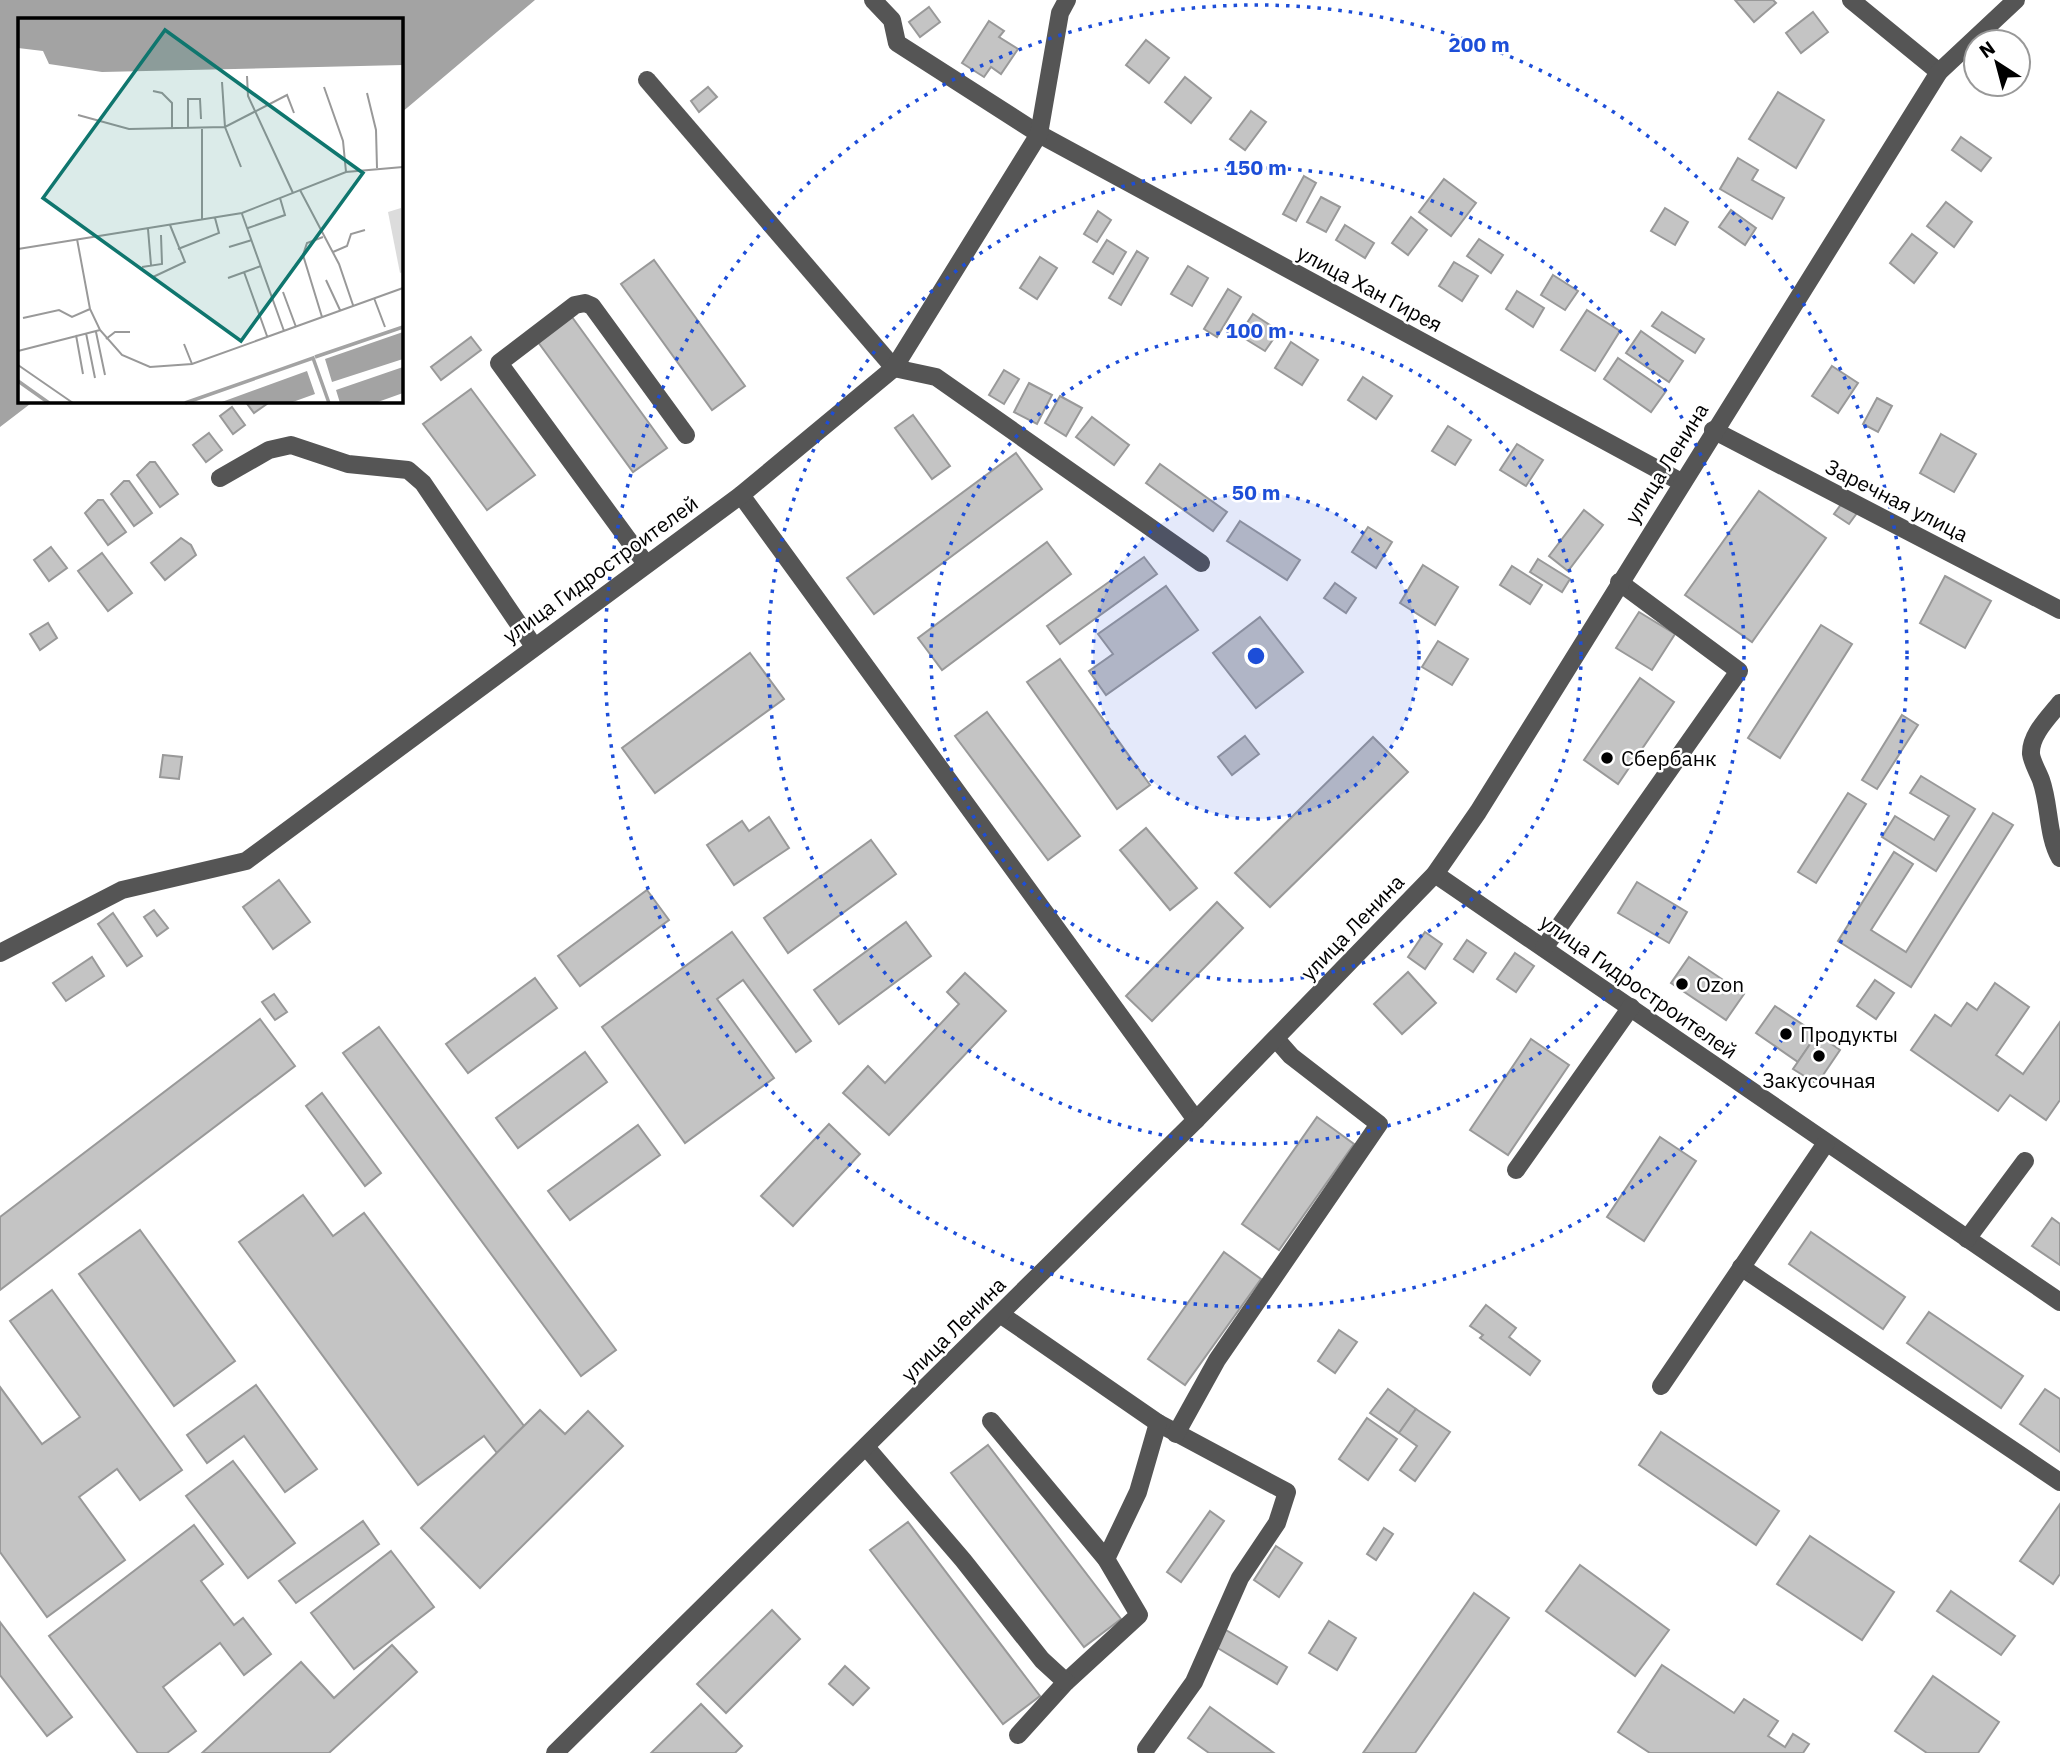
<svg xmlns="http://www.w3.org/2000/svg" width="2060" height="1753" viewBox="0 0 2060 1753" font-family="'IBM Plex Sans',sans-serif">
  <rect width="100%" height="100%" fill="#fff"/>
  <!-- water -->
  <polygon fill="#a3a3a3" points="0,0 535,0 401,113 401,19 19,19 19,401 34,401 0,427"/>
  <!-- building -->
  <g fill="#c4c4c4" stroke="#999" stroke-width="2">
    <polygon points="1735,0 1773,0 1776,3 1754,22"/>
    <polygon points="929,7 940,22 920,37 909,22"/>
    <polygon points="1813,12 1828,32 1801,53 1786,33"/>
    <polygon points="989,21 1004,31 999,37 1018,49 1001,74 991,67 984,77 962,63"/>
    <polygon points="1146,40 1169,58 1149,83 1126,65"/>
    <polygon points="1185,77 1211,98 1191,123 1165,102"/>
    <polygon points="708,87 717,97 699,112 691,101"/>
    <polygon points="1778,92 1824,120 1796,168 1749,139"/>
    <polygon points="1251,111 1266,122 1245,150 1230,139"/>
    <polygon points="1961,137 1991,158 1981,171 1952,150"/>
    <polygon points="1738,158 1758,170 1752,180 1784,198 1772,219 1720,189"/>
    <polygon points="1304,176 1316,183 1296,221 1283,214"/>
    <polygon points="1444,179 1476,203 1451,236 1419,212"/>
    <polygon points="1321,197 1340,207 1326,232 1307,222"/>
    <polygon points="1946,202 1972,222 1954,247 1927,226"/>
    <polygon points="1665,208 1688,222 1675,245 1651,231"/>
    <polygon points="1731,210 1756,228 1745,245 1719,227"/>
    <polygon points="1098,211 1111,220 1097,242 1084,234"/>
    <polygon points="1411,217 1427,230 1408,255 1392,243"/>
    <polygon points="1345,225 1374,243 1365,258 1336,240"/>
    <polygon points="1912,234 1937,253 1914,283 1890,263"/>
    <polygon points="1479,239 1503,255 1491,273 1467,256"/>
    <polygon points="1107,240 1126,252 1113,274 1093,262"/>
    <polygon points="1137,251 1148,258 1121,305 1109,298"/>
    <polygon points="1040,257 1057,268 1037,299 1020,288"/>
    <polygon points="654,260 745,386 712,410 621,284"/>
    <polygon points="1454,262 1478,276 1462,301 1439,286"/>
    <polygon points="1188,266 1208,278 1192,306 1171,294"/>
    <polygon points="1553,275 1578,291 1565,310 1541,295"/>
    <polygon points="1228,289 1241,297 1217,337 1204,329"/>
    <polygon points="1517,291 1544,308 1533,327 1506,309"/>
    <polygon points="1587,310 1620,331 1595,371 1561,350"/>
    <polygon points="1662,312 1704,339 1695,353 1652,326"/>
    <polygon points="1253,314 1279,331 1265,351 1239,335"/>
    <polygon points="572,317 667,448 633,472 538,342"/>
    <polygon points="1641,331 1683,361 1669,382 1626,353"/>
    <polygon points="471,337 481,350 441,380 431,367"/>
    <polygon points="1291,342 1318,360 1302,385 1275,368"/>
    <polygon points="1618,358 1666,391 1651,412 1604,379"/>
    <polygon points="1832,366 1858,383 1838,413 1812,396"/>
    <polygon points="1004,370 1019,379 1004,404 989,395"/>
    <polygon points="1363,377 1392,396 1376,419 1348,400"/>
    <polygon points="1029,383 1052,395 1037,424 1014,412"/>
    <polygon points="471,389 535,475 487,510 423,424"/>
    <polygon points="1060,396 1082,408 1066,436 1045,423"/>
    <polygon points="1877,398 1892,406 1878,432 1863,424"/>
    <polygon points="245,401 271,401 254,413"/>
    <polygon points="232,407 245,425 233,434 220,416"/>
    <polygon points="913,415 950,466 932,479 895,428"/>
    <polygon points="1092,417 1129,445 1114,465 1076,437"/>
    <polygon points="1448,426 1471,440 1455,465 1432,451"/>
    <polygon points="209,433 222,450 206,462 193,445"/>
    <polygon points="1941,434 1976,454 1954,492 1920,473"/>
    <polygon points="1517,444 1543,460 1526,486 1500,470"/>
    <polygon points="1016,453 1042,489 874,614 847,578"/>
    <polygon points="150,462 155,462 178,494 160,507 137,475"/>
    <polygon points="1160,464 1227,512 1213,531 1146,483"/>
    <polygon points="124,481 129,481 152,513 134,526 111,494"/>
    <polygon points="1759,491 1826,538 1752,642 1685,595"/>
    <polygon points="98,500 103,500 126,532 108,545 85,513"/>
    <polygon points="1842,503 1857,513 1849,524 1834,514"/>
    <polygon points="1584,510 1603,525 1568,571 1549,556"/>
    <polygon points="1240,521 1300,560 1287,580 1227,541"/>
    <polygon points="1368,527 1392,542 1376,568 1352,552"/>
    <polygon points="181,538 191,545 196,555 165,580 151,563"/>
    <polygon points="1047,542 1071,574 942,670 918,638"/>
    <polygon points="51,547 67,568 49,581 34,560"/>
    <polygon points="102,553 132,593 108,611 78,571"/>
    <polygon points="1144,557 1157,574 1060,644 1047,626"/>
    <polygon points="1538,559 1570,579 1562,592 1530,572"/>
    <polygon points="1423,565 1458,587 1435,625 1400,603"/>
    <polygon points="1512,566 1542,585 1530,604 1500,585"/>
    <polygon points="1945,576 1991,601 1965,648 1920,623"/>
    <polygon points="1335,583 1356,598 1346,613 1324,598"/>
    <polygon points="1166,586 1198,630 1106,695 1089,671 1113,654 1098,634"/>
    <polygon points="1639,612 1675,634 1652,670 1616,648"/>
    <polygon points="1260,617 1303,672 1256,708 1213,653"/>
    <polygon points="48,623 57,638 40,650 30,634"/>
    <polygon points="1821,625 1852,644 1780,758 1748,738"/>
    <polygon points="1438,641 1468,659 1452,685 1422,667"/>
    <polygon points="750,653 784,699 655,793 622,748"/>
    <polygon points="1060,659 1150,785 1117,809 1027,682"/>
    <polygon points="1640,678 1674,702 1618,784 1584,760"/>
    <polygon points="987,712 1080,836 1048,860 955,736"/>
    <polygon points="1902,715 1918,725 1877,789 1862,780"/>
    <polygon points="1245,736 1259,754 1232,775 1218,757"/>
    <polygon points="1373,737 1408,772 1270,907 1235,873"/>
    <polygon points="163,755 182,757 179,779 160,777"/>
    <polygon points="1921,776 1975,809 1936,871 1882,837 1895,816 1934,840 1949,816 1910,793"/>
    <polygon points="1848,793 1866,804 1816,883 1798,872"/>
    <polygon points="1993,813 2013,825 1911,987 1838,941 1894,852 1913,864 1871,930 1906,952"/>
    <polygon points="769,817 789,848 734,885 707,845 742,821 749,831"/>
    <polygon points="1146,828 1197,888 1170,910 1120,850"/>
    <polygon points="871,840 896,874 788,953 764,918"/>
    <polygon points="279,880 310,922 273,949 243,907"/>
    <polygon points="1637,882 1687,912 1669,943 1618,913"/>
    <polygon points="647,890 669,920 580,986 558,956"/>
    <polygon points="1217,902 1243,928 1152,1021 1126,996"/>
    <polygon points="154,910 168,928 157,936 144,917"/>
    <polygon points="113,913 142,956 127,966 98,924"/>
    <polygon points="906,922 931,956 839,1024 814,990"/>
    <polygon points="732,932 811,1041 796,1052 743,980 717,999 774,1078 685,1143 602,1027"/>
    <polygon points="1425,932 1442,944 1425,969 1408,957"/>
    <polygon points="1467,940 1486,953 1473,972 1454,959"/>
    <polygon points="1515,953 1534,966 1516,992 1497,979"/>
    <polygon points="92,957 104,976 66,1001 53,983"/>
    <polygon points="1689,957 1744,994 1726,1020 1671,983"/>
    <polygon points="1408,972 1436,1003 1402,1034 1374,1004"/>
    <polygon points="965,973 1006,1011 889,1135 843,1093 868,1066 885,1083 959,1004 947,992"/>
    <polygon points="535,978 557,1008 468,1073 446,1044"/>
    <polygon points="1875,980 1894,993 1876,1019 1857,1006"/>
    <polygon points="1995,983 2029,1007 1996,1055 2023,1074 2060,1022 2060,1100 2046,1120 2010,1095 1998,1111 1911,1050 1935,1015 1951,1026 1967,1003 1977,1010"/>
    <polygon points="274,994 287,1012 275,1020 262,1002"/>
    <polygon points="1775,1006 1817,1034 1798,1062 1756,1033"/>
    <polygon points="260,1019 295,1066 0,1290 0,1217"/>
    <polygon points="379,1027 616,1350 581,1376 343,1053"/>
    <polygon points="1817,1034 1840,1050 1817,1084 1793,1069"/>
    <polygon points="1531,1039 1569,1065 1508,1155 1470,1130"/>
    <polygon points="585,1052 607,1082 518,1148 496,1118"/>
    <polygon points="322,1093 381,1173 365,1186 306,1106"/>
    <polygon points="1317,1117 1354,1144 1279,1250 1242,1224"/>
    <polygon points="829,1124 860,1154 793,1226 761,1196"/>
    <polygon points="638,1125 660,1155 570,1220 548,1191"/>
    <polygon points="1660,1137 1696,1161 1644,1241 1607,1217"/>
    <polygon points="303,1195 333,1236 364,1213 524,1426 497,1453 484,1436 418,1485 239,1242"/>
    <polygon points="2052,1218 2060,1224 2060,1265 2032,1246"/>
    <polygon points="140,1230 235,1361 174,1406 79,1274"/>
    <polygon points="1811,1232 1905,1297 1883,1329 1789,1264"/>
    <polygon points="1224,1252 1261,1279 1185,1385 1148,1359"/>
    <polygon points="52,1290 182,1470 140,1500 117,1469 79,1497 125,1560 47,1617 0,1552 0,1387 42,1444 80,1417 10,1321"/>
    <polygon points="1486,1305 1516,1328 1509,1337 1540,1361 1530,1375 1480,1338 1483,1335 1470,1326"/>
    <polygon points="1929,1312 2023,1376 2001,1408 1907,1343"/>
    <polygon points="1339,1330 1357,1342 1335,1373 1318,1361"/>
    <polygon points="256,1385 317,1469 285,1492 244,1436 207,1463 187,1435"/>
    <polygon points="1388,1389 1416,1409 1399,1433 1370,1413"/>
    <polygon points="2045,1389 2060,1399 2060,1452 2020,1424"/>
    <polygon points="1416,1409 1450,1432 1415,1481 1400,1470 1417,1446 1399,1433"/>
    <polygon points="540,1410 565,1434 588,1411 623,1446 480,1588 421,1528"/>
    <polygon points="1367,1418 1397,1439 1368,1480 1339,1459"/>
    <polygon points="1661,1432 1779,1511 1756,1545 1639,1465"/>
    <polygon points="988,1445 1121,1619 1084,1647 951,1473"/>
    <polygon points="233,1461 295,1543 248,1578 186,1496"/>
    <polygon points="2060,1504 2060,1574 2053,1584 2020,1561"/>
    <polygon points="1210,1511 1224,1521 1181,1582 1167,1572"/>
    <polygon points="363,1521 379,1544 296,1603 279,1581"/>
    <polygon points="908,1522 1040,1696 1003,1724 870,1550"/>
    <polygon points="194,1525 223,1564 201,1581 234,1625 243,1618 271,1654 244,1675 220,1643 163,1687 196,1731 167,1753 138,1753 49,1636"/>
    <polygon points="1384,1528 1393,1534 1376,1560 1367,1554"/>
    <polygon points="1810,1536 1894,1592 1862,1640 1777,1584"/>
    <polygon points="1276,1546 1302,1563 1279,1597 1254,1580"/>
    <polygon points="391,1551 434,1607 354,1669 311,1613"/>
    <polygon points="1580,1565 1669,1630 1635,1676 1546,1611"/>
    <polygon points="1951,1591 2015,1636 2001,1655 1937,1611"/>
    <polygon points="1474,1593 1509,1618 1415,1753 1363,1753"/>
    <polygon points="772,1610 800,1639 726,1713 697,1684"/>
    <polygon points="1329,1621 1356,1638 1337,1670 1309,1653"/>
    <polygon points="0,1622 72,1717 47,1736 0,1675"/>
    <polygon points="1226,1630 1287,1667 1277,1684 1216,1647"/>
    <polygon points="392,1645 417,1672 329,1753 202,1753 301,1662 334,1698"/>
    <polygon points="1662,1665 1734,1713 1744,1699 1778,1721 1768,1736 1785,1747 1793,1734 1809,1744 1803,1753 1650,1753 1618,1732"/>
    <polygon points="845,1666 869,1688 853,1705 829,1684"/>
    <polygon points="1933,1676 1999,1722 1978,1753 1927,1753 1895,1731"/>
    <polygon points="701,1704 742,1746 735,1753 651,1753"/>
    <polygon points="1210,1707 1274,1753 1209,1753 1188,1738"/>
  </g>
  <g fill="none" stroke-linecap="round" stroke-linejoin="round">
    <!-- minor -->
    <g stroke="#555" stroke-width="18">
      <polyline points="873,0 892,20 897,43 1039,134 1681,482"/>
      <polyline points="1851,0 1939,72"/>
      <polyline points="647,80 894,368"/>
      <polyline points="894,368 936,377 1201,563"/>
      <polyline points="1713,430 2060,610"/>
      <polyline points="220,478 269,450 291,445 348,464 408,470 423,483 533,645"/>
      <polyline points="741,495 1196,1120"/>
      <polyline points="646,564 499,363 575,305 585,303 592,306 686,435"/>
      <path d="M2060,703C2049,717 2030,735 2031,754C2032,762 2038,772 2041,780C2050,805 2047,835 2060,858"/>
      <polyline points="1435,874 2060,1302"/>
      <polyline points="1544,948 1739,671 1619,582"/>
      <polyline points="0,953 122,890 246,861 741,495 894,368 1039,134 1060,13 1067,0"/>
      <polyline points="1516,1170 1631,1007"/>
      <polyline points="1967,1239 2025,1161"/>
      <polyline points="1741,1267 2060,1482"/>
      <polyline points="1000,1314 1158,1423 1287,1492 1277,1523 1240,1578 1194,1682 1146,1749"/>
      <polyline points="1661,1386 1826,1143"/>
      <polyline points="991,1421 1106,1559 1139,1615 1066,1682 1018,1735"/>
      <polyline points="1176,1434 1217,1360 1379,1124 1291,1056 1276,1039"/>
      <polyline points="866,1447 963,1560 1042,1660 1066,1682"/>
      <polyline points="1106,1559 1138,1492 1158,1423"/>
      <polyline points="555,1753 1196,1120 1435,874 1478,812 1939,72 2016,0"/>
    </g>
  </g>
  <!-- distance rings -->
  <circle cx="1256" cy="656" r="163" fill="#1d4ed8" fill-opacity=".12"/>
  <g fill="none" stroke="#1d4ed8" stroke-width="3.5" stroke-dasharray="3.5 7">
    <circle cx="1256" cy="656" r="163"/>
    <circle cx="1256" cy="656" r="325"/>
    <circle cx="1256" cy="656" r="488"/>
    <circle cx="1256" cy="656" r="651"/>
  </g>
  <!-- markers -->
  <g fill="#000" stroke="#fff" stroke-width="2.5">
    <circle cx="1607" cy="758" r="7"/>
    <circle cx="1682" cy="984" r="7"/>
    <circle cx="1786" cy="1034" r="7"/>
    <circle cx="1819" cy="1056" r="7"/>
  </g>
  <g text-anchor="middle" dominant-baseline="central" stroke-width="5" stroke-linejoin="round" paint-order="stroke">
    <!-- street labels -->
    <g font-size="21" fill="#000" stroke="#fff">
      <text transform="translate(1370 288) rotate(28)">улица Хан Гирея</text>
      <text transform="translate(1666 463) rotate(-58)">улица Ленина</text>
      <text transform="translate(1897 500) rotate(27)">Заречная улица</text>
      <text transform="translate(600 569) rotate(-36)">улица Гидростроителей</text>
      <text transform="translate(1352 927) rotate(-46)">улица Ленина</text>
      <text transform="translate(1639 986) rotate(35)">улица Гидростроителей</text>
      <text transform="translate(953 1329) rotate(-45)">улица Ленина</text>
    </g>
    <!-- poi labels -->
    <g font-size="21" fill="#000" stroke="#fff" text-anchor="start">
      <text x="1621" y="758">Сбербанк</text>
      <text x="1696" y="984">Ozon</text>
      <text x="1800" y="1034">Продукты</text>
      <text x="1819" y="1080" text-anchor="middle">Закусочная</text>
    </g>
  </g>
  <!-- overview -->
  <g transform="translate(18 18)">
    <rect width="385" height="385" fill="#fff"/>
    <path d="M383,190L385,254L382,255L370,194Z" fill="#dcdcdc"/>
    <path d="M0,0H385V47L84,54L31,46L25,33L0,30ZM385,314V341L314,364L307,341ZM385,349V375L357,385H322L318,372ZM289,353L297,376L272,385H201Z" fill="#a3a3a3"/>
    <path fill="none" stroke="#a3a3a3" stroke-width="3.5" d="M297,339L385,309M0,363L31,385M167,385L295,340L311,385"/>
    <path fill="none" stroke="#999" stroke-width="2" d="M229,58L230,78L275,175M204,64L207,109L223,149M306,69L325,123L328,154M135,73L144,75L154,85V111M349,75L358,112L359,150M60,97L111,111L207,109L269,77L276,95M170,111V81H182L183,101M184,111V202M282,172L321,246L335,287M224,196L266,313M230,210L267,197L262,180M130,211L133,247M59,221L72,291L82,312L104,337L132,349L174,346L385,270M211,229L234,222M0,231L224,195L328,154L385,149M160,231L201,215L197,200M315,234L329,228L333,216L347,212M124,249L144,246L143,217M226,254L249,318M135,259L167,244L152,207M210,260L243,248M308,262L322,292M265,274L278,309M356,280L367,309M304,299L285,237L289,225L305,219M5,300L41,292L54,299L72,291M78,314L87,357M68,315L77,360M58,317L65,356M88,321L97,314H112M166,326L174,346M0,333L82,312M0,347L55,385"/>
    <path fill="#0f766e" fill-opacity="0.15" stroke="#0f766e" stroke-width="3.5" d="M147,12L345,155L223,323L25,180Z"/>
    <rect width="385" height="385" fill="none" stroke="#000" stroke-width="3.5"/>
  </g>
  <circle cx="1256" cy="656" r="10" fill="#1d4ed8" stroke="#fff" stroke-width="3.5"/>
  <g font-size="21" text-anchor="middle" font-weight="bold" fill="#1d4ed8" stroke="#fff" stroke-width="5" stroke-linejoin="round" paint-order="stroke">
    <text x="1479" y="52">200 m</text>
    <text x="1256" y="175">150 m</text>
    <text x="1256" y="338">100 m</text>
    <text x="1256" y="500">50 m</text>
  </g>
  <!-- north arrow -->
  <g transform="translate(1997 63) rotate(324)"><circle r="33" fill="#ffffff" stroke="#999999" stroke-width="2"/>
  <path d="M0-5L12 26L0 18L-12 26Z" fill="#000000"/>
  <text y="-10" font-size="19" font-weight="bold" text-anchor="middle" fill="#000000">N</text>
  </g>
</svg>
